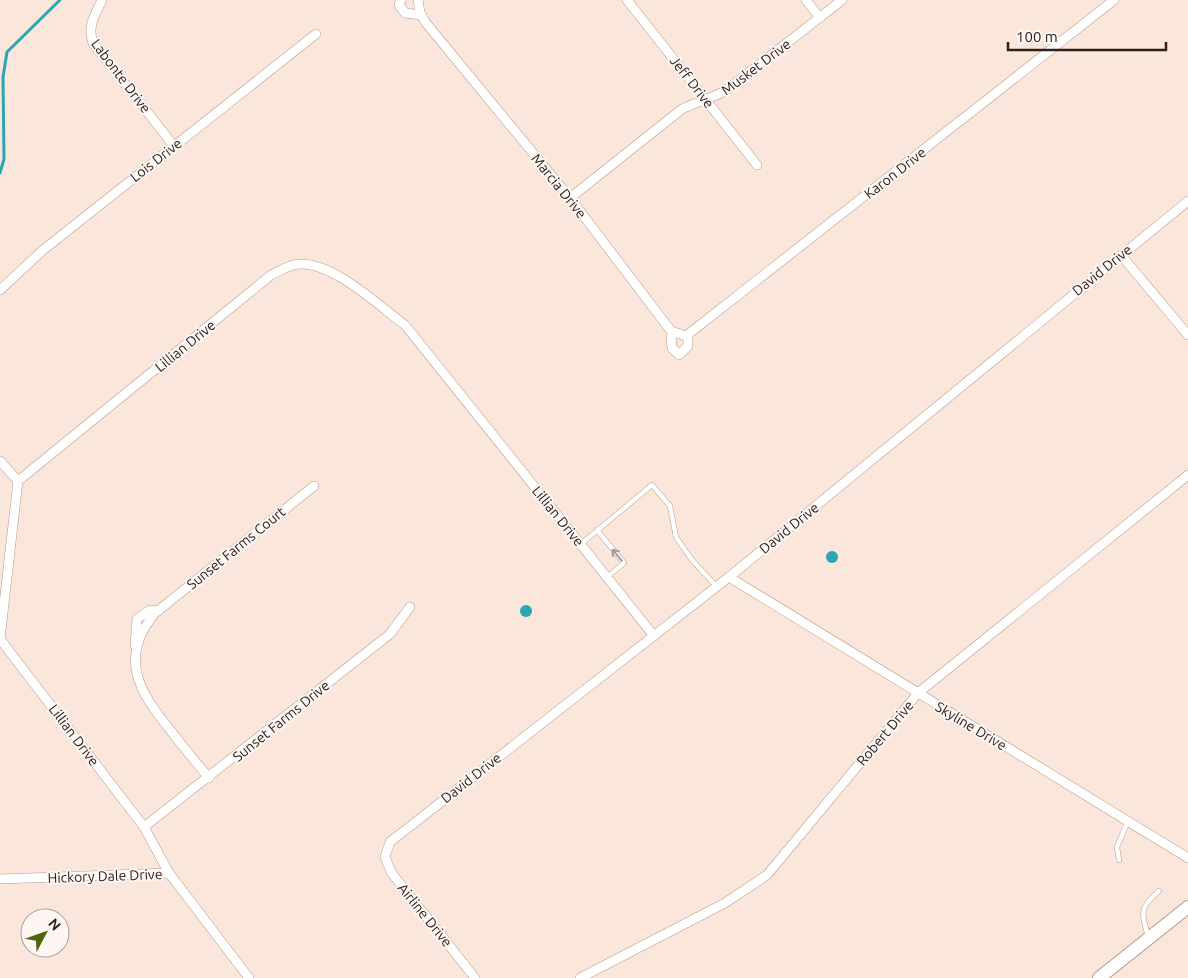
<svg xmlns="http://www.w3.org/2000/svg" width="1188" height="978" viewBox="0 0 1188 978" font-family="Ubuntu,sans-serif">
  <rect width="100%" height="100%" fill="#fbe6dc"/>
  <!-- water -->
  <g fill="#2ba6b5">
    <circle cx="832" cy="557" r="6"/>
    <circle cx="526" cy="611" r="6"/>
  </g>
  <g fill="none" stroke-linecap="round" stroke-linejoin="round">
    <!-- stream -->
    <polyline stroke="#2ba6b5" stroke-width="3" points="0,173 4,159 3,77 7,52 60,0"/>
    <!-- lane casing -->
    <g stroke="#b9998a" stroke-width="5.5">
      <g id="lane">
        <polyline points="597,530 624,563 607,577"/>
        <polyline points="581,544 652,485 670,506 676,537 692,560 716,586"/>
        <polyline points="1119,860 1117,847 1128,821"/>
        <path d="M1148,937C1142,912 1138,909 1159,891"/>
      </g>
    </g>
    <!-- street casing -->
    <g stroke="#b9998a" stroke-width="10">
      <g id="street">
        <path d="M102,0C95,15 87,26 93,43L174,146"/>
        <polyline points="401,0 399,5 405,13 422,15"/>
        <polyline points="418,0 420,13 426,23 570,198 671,331 686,336 1114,0"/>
        <polyline points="627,0 757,165"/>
        <polyline points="806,0 820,18"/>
        <path d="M570,198L682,109C698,101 714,98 728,89L842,0"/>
        <polyline points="1121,255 1188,335"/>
        <polyline points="0,290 43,250 316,34"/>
        <polyline points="673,333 671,338 672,348 679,355 688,346 688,336"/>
        <polyline points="0,461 18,481"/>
        <polyline points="729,577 1188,858"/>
        <polyline points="135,645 137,619 150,610 158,611"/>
        <path d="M209,778C196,762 183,747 171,731C139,692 118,658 155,613L314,486"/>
        <polyline points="144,827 390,634 410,607"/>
        <path d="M169,873L144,827L0,639L18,481L271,275C280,271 290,264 300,264C334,263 378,305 405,325L654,636"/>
        <polyline points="0,879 169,873 249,978"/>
        <polyline points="475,978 391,872 385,857 390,842 729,577 1188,201"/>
        <polyline points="580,978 725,903 767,875 918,693 1188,475"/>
      </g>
    </g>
    <!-- secondary casing -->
    <g stroke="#b9998a" stroke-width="14">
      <polyline id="secondary" points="1099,978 1188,907"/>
    </g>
    <!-- lane -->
    <use href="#lane" stroke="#fff" stroke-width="4.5"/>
    <!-- street -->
    <use href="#street" stroke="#fff" stroke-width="9"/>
    <!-- secondary -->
    <use href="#secondary" stroke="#fff" stroke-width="12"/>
  </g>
  <!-- one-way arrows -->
  <defs><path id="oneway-shaft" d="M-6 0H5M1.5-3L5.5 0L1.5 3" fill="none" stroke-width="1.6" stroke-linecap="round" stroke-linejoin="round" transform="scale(1.25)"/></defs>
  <use stroke="#a09b98" href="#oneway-shaft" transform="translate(617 555) rotate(-130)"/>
  <g text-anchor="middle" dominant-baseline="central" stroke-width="4" stroke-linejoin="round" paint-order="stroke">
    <!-- street labels -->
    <g font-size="14" fill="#2c201a" stroke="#fdf6f3">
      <text transform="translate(756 67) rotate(-37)">Musket Drive</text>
      <text transform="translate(121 76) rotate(53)">Labonte Drive</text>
      <text transform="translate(692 82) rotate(52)">Jeff Drive</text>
      <text transform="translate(156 160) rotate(-38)">Lois Drive</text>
      <text transform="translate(895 173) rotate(-38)">Karon Drive</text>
      <text transform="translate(559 186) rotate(51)">Marcia Drive</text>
      <text transform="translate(1102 270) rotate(-39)">David Drive</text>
      <text transform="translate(185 346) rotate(-39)">Lillian Drive</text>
      <text transform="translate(558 516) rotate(51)">Lillian Drive</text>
      <text transform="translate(789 528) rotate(-39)">David Drive</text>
      <text transform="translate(236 548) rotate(-39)">Sunset Farms Court</text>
      <text transform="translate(281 721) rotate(-39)">Sunset Farms Drive</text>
      <text transform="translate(971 726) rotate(31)">Skyline Drive</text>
      <text transform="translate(885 733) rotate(-50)">Robert Drive</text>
      <text transform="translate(74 735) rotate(53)">Lillian Drive</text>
      <text transform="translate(471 778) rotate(-38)">David Drive</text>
      <text transform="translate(105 876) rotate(-2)">Hickory Dale Drive</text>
      <text transform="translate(425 915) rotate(51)">Airline Drive</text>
    </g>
  </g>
  <!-- north arrow -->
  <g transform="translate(45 933) rotate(49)"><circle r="24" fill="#fdf6f3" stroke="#a9a09c"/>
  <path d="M0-4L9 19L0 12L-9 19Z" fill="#4e630f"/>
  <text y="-8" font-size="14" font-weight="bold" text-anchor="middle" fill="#2c201a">N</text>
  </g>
  <!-- scale -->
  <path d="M1008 42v8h158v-8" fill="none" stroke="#2c201a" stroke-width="2.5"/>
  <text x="1016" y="42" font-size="15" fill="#2c201a" stroke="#fdf6f3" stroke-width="4" paint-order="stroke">100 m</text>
</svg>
